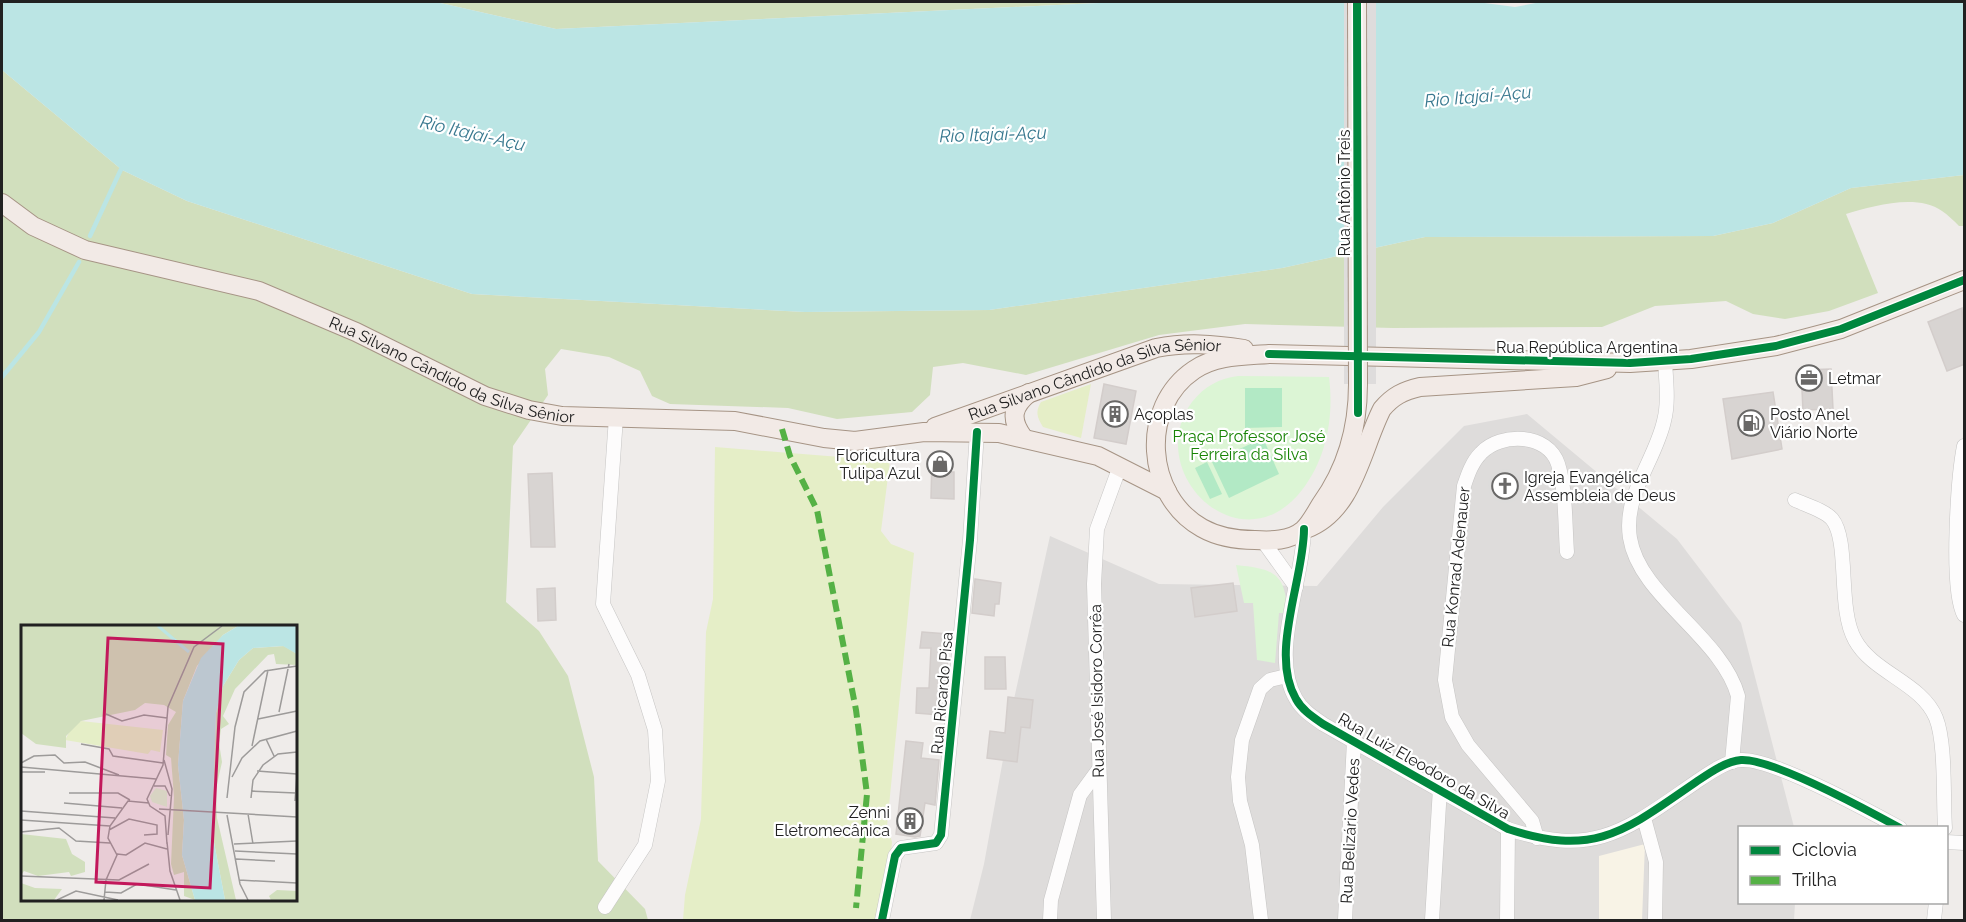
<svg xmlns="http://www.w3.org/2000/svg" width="1966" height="922" viewBox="0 0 1966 922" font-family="Raleway,sans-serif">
  <rect width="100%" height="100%" fill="#efecea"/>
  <!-- residential -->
  <polygon fill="#dedcdb" points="1527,414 1677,539 1741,623 1794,827 1740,828 1740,902 1795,903 1794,920 970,920 984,864 1014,699 1050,536 1159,584 1317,586 1383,507 1464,426"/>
  <!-- education -->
  <polygon fill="#f8f3e6" points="1645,844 1642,920 1599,920 1599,856"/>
  <!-- religious -->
  <circle fill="#dddcdb" cx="1505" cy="486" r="17"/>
  <!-- grass -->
  <g fill="#e5eec7">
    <path d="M1091,384L1081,438L1043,427C1037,417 1035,412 1041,402Z"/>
    <polygon points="715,447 890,461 881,531 891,544 914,553 887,826 892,842 885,920 683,920 685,895 701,819 706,632 713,599"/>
  </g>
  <!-- forest -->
  <g fill="#d1dfbd" fill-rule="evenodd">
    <polygon points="436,2 1119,2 556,29"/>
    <path d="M2,70L122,170L187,201L472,294L805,312L989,310L1282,268L1425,237L1713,236L1773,223L1851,188L1964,175V226H1959C1954,221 1948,215 1942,211C1917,193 1872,206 1846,214L1878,293L1829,311L1785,319L1753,314L1726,301L1655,306L1602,327L1393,328L1245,324L1159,335L1026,375L963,363L933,367L930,395L912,412L837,419L788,408L670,404L652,396L640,371L609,357L561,349L545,369L548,395L513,446L506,602L539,631L568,676L594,777L598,861L645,909L648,920H2ZM22,626H296V900H22Z"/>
  </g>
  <!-- park -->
  <g fill="#dcf5d5">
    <path d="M1238,376L1329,377C1334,416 1327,458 1302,490C1241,569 1141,472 1192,402C1205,386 1218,379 1238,376Z"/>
    <path d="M1236,565C1273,569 1286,572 1287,613H1279L1275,663L1257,660L1253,603H1244Z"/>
  </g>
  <!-- pitch -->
  <g fill="#b2e9c5">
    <polygon points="1245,388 1282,388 1282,427 1245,428"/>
    <polygon points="1263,438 1279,474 1229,498 1212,462"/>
    <polygon points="1207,462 1222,494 1210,499 1195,468"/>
  </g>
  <!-- water -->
  <polygon fill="#bbe5e4" points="2,2 436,2 556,29 1119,2 1477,2 1515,7 1541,2 1964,2 1964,175 1851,188 1773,223 1713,236 1425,237 1282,268 989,310 805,312 472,294 187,201 122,170 2,70"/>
  <!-- pier -->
  <rect fill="#dedcdc" x="1344" y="2" width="32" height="382"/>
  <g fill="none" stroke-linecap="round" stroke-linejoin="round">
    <!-- stream -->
    <g stroke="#bbe5e4" stroke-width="4.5">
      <polyline points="90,236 123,165"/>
      <polyline points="2,377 39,332 79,262"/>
    </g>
  </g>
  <!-- building -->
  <g fill="#d8d4d2" stroke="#d3cdcb" stroke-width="1.5">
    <polygon points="1962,308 1965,364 1947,371 1928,322"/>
    <polygon points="1831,369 1833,409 1803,410 1801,370"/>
    <polygon points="1104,384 1136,391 1126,444 1094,438"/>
    <polygon points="1773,392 1782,449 1732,459 1723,399"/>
    <polygon points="932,457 945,457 946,472 954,472 954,499 931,498"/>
    <polygon points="552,473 555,547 531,547 528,474"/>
    <polygon points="975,579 1001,583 999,604 995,604 994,616 972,613"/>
    <polygon points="1233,583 1237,611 1195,617 1191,588"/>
    <polygon points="555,588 556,620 538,621 537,589"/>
    <polygon points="922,632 948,634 947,683 941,683 940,715 916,713 917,688 929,688 931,648 920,648"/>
    <polygon points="985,657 1005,657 1006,689 985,689"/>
    <polygon points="1008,697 1033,700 1030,728 1021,727 1017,762 987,758 990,731 1005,733"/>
    <polygon points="906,741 923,743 921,758 939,760 935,805 925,803 920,836 915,837 896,834"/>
  </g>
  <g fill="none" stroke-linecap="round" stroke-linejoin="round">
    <!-- minor casing -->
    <g stroke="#c6c5c4" stroke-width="15">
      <g id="minor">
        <path d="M1665,361C1666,380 1669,402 1664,421C1655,461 1623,495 1630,538C1639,596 1722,637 1738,696L1732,762"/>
        <path d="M1964,446C1958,477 1950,589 1964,615"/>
        <path d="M1795,500C1806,505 1824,510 1832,519C1850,541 1837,608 1855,640C1873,673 1922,683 1936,718C1946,743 1943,799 1945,828"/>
        <path d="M1304,529C1304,579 1269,654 1296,699C1302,710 1313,717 1323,724L1508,829C1596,858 1626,830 1696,782C1708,774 1726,761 1741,760C1772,758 1869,811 1900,828"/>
        <polyline points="1263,541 1296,587"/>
        <polyline points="1644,818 1656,862 1655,920"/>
        <path d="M1537,838L1532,821L1468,745L1452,717L1445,680L1464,486C1468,474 1472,462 1481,453C1501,432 1548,433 1558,464C1566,489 1565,525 1567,552"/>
        <polyline points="1946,842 1964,843"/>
        <polyline points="605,907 645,845 658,781 655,730 638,675 603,604 616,417"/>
        <polyline points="882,920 895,856 901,848 936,843 941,835 970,540 977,432"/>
        <polyline points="1050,920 1051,900 1080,795 1099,769"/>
        <polyline points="1104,920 1094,584 1097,529 1120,466"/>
        <polyline points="1261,920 1252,845 1240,801 1238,777 1242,740 1260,689 1270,680 1287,676"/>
        <polyline points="1345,920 1354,741"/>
        <polyline points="1432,920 1440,788"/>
        <polyline points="1507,920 1508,829"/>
        <polyline points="1934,920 1936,902"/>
      </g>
    </g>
    <!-- major casing -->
    <g stroke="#a69485" stroke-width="20">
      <g id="major">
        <path id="s1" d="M2,203L33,226L85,250L259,291L356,332L485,396L529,410L562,416L735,421L824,438L855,441L924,432L999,433L1098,456L1167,491"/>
        <path d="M1358,384C1358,428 1347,468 1321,504C1316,512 1310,524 1303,530C1290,541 1271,541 1255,540C1237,540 1218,537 1202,528C1145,496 1139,407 1194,370C1216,355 1244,356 1269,354L1630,363L1691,359L1776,346L1841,329L1964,280"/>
        <path id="s2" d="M935,427L1156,348C1186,342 1213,344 1244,349"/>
        <path d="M1023,437C1010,419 1012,407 1029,393"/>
        <path d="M1306,529C1354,511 1361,450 1382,409C1393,396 1403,391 1420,387L1576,377L1607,369"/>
      </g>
    </g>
    <!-- minor -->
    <use href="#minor" stroke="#fdfcfc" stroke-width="14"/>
    <!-- major -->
    <use href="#major" stroke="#f2eae6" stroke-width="18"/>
    <!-- major-bridge casing -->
    <g stroke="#a69485" stroke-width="20" stroke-linecap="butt">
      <polyline id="major-bridge" points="1357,2 1358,384"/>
    </g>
    <!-- major-bridge -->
    <use href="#major-bridge" stroke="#f2eae6" stroke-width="18"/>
    <!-- quiet -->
    <polyline stroke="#55b145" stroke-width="6" stroke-dasharray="12 6" stroke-linecap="butt" points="782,429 790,456 817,510 856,710 867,794 856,908"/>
    <!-- cycleway casing -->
    <g stroke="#fff" stroke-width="11">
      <g id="cycleway">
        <polyline points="1357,2 1358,413"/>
        <polyline points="1269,354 1630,363 1691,359 1776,346 1841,329 1964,280"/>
        <path d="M1304,529C1304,579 1269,654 1296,699C1302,710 1313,717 1323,724L1508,829C1596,858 1626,830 1696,782C1708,774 1726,761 1741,760C1772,758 1869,811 1900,828"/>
        <polyline points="882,920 895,856 901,848 936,843 941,835 970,540 977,432"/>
      </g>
    </g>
    <!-- cycleway -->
    <use href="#cycleway" stroke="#00873e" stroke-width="8"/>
  </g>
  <!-- icons -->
  <defs>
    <g id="office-ring" transform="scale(1.35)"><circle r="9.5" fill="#fff" stroke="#696867" stroke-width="1.5"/><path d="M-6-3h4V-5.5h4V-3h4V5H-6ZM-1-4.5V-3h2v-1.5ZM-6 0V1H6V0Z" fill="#696867"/></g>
    <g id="building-ring" transform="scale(1.35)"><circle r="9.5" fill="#fff" stroke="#696867" stroke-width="1.5"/><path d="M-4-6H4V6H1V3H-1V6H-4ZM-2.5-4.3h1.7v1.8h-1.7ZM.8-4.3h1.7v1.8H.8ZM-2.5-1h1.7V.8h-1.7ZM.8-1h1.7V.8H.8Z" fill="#696867"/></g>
    <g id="fuel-ring" transform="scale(1.35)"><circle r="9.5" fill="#fff" stroke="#696867" stroke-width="1.5"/><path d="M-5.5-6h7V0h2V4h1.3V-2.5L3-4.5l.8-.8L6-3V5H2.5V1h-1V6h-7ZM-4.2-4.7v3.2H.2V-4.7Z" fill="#696867"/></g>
    <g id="shop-ring" transform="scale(1.35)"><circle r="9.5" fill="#fff" stroke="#696867" stroke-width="1.5"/><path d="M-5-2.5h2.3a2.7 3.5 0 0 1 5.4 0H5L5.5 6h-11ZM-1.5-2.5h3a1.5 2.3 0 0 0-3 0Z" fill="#696867"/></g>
    <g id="church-ring" transform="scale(1.35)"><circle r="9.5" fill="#fff" stroke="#696867" stroke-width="1.5"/><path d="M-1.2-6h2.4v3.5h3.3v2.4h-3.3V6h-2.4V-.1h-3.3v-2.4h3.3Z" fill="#696867"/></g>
  </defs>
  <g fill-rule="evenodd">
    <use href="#office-ring" x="1809" y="378"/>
    <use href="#building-ring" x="1115" y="414"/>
    <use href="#fuel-ring" x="1751" y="423"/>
    <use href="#shop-ring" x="940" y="464"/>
    <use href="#church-ring" x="1505" y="486"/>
    <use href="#building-ring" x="910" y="821"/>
  </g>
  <g text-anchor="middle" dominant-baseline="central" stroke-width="4.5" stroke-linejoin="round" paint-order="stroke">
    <!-- street labels -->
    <g font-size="16" fill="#212121" stroke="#fff">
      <text transform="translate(1344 193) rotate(-90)">Rua Antônio Treis</text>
      <text x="1587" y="347">Rua República Argentina</text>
      <text stroke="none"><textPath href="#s1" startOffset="484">Rua Silvano Cândido da Silva Sênior</textPath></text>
      <text stroke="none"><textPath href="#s2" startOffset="168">Rua Silvano Cândido da Silva Sênior</textPath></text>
      <text transform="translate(1456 567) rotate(-84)">Rua Konrad Adenauer</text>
      <text transform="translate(1097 691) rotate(-91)">Rua José Isidoro Corrêa</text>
      <text transform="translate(942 693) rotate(-85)">Rua Ricardo Pisa</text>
      <text transform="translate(1424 766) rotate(30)">Rua Luiz Eleodoro da Silva</text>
      <text transform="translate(1350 831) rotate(-87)">Rua Belizário Vedes</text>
    </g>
    <!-- poi labels -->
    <g font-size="16" fill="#212121" stroke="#fff" text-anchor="start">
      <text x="1828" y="378">Letmar</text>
      <text x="1134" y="414">Açoplas</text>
      <text x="1770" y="414">Posto Anel<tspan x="1770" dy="18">Viário Norte</tspan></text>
      <text x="920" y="455" text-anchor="end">Floricultura<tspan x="920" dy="18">Tulipa Azul</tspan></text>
      <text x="1524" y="477">Igreja Evangélica<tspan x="1524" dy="18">Assembleia de Deus</tspan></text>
      <text x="890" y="812" text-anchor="end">Zenni<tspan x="890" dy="18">Eletromecânica</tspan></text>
    </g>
    <!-- park labels -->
    <g font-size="16" fill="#188405" stroke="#fff">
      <text x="1249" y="436">Praça Professor José<tspan x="1249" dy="18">Ferreira da Silva</tspan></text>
    </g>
    <!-- water labels -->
    <g font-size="18" font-style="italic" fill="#38788f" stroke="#fff">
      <text transform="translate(1478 96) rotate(-5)">Rio Itajaí-Açu</text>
      <text transform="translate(473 133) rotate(13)">Rio Itajaí-Açu</text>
      <text transform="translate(993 134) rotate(-2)">Rio Itajaí-Açu</text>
    </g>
  </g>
  <!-- overview -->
  <g transform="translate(21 625)">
    <rect width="276" height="276" fill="#efecea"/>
    <path d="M60,96L142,105L139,127L130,125L127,129L44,115L51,102Z" fill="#e5eec7"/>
    <path d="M0,1H217L202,10L176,41L162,76L157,140L163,195L161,230L174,275L163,271V247L153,250L150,239L153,172L150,133L145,130L147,100L155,87L143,80L124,78L114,85L60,96L45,111V123L15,119L0,108ZM263,21L276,29V40L255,39L253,29L247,30L214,64L202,91L208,99L200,104L198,118L201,137L195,164L196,193L215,275H204L191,207L195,88L202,61L218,35L232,23ZM0,209L45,214L51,229L64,237V247L50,251L48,247L17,251L3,246L0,250ZM0,258L14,263L41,264L33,275H0ZM256,265L276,266V275H250L248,271Z" fill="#d1dfbd"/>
    <path d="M135,163L146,166V182L131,177L129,171Z" fill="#dcf5d5"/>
    <path d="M217,1H276V29L262,21L232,23L218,35L202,61L195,88L191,207L204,275H174L161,230L163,195L157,140L162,76L180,33L202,10Z" fill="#bbe5e4"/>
    <path fill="none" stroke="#bbe5e4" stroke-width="3" d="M137,1L168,27"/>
    <path fill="none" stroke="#9d9b9a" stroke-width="1.5" d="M258,87L268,39M85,89L101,96L123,90L146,93M237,94L276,86M245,114L253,131M60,119L88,124L92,131L142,138M231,121L247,45M143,135L151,164L147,210M0,138L13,131L34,130L43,138L64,137L98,150M0,142L135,154M236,146L276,149M0,147H24M211,152L221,133L239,116L276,106M133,161H144L149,171M230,166L275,168M48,168H97L109,175M206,173L214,102L223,67L244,46L276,41M230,173L232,155L242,140L257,129L276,127M274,176L276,150M43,178L101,183M138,184L276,192M0,186L94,193M227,189L232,219M206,190L219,259L227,275M0,195L89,201M88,205L108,194L136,200V209L123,210M0,207L38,203L55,216L89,218M146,217L149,246L159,275M146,219L144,191L129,181L126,174L142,140L147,82L173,22L201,1M213,219L276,216M214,226L276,229M96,229L105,230L124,218L146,224M215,234L254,236M0,251L98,255L128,239M218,255L276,258M84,267L100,268L116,259L155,265M36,275L55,266L97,275M83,275L85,255L96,230L87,213L89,201L107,176L128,178"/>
    <path fill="#c2185b" fill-opacity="0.15" stroke="#c2185b" stroke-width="3" d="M87,13L202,19L189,263L75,257Z"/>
    <rect width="276" height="276" fill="none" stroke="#212121" stroke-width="3"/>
  </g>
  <!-- border -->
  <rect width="1966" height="922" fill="none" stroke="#212121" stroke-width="6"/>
  <!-- legend -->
  <rect x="1738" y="826" width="210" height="78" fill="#ffffff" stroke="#a6a6a6" stroke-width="1.5"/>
  <rect x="1750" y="846" width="30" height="9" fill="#00873e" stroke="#a6a6a6" stroke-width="1.5"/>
  <text x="1792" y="856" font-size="18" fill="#212121">Ciclovia</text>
  <rect x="1750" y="876" width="30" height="9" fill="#55b145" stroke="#a6a6a6" stroke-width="1.5"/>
  <text x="1792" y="886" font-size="18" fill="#212121">Trilha</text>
</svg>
